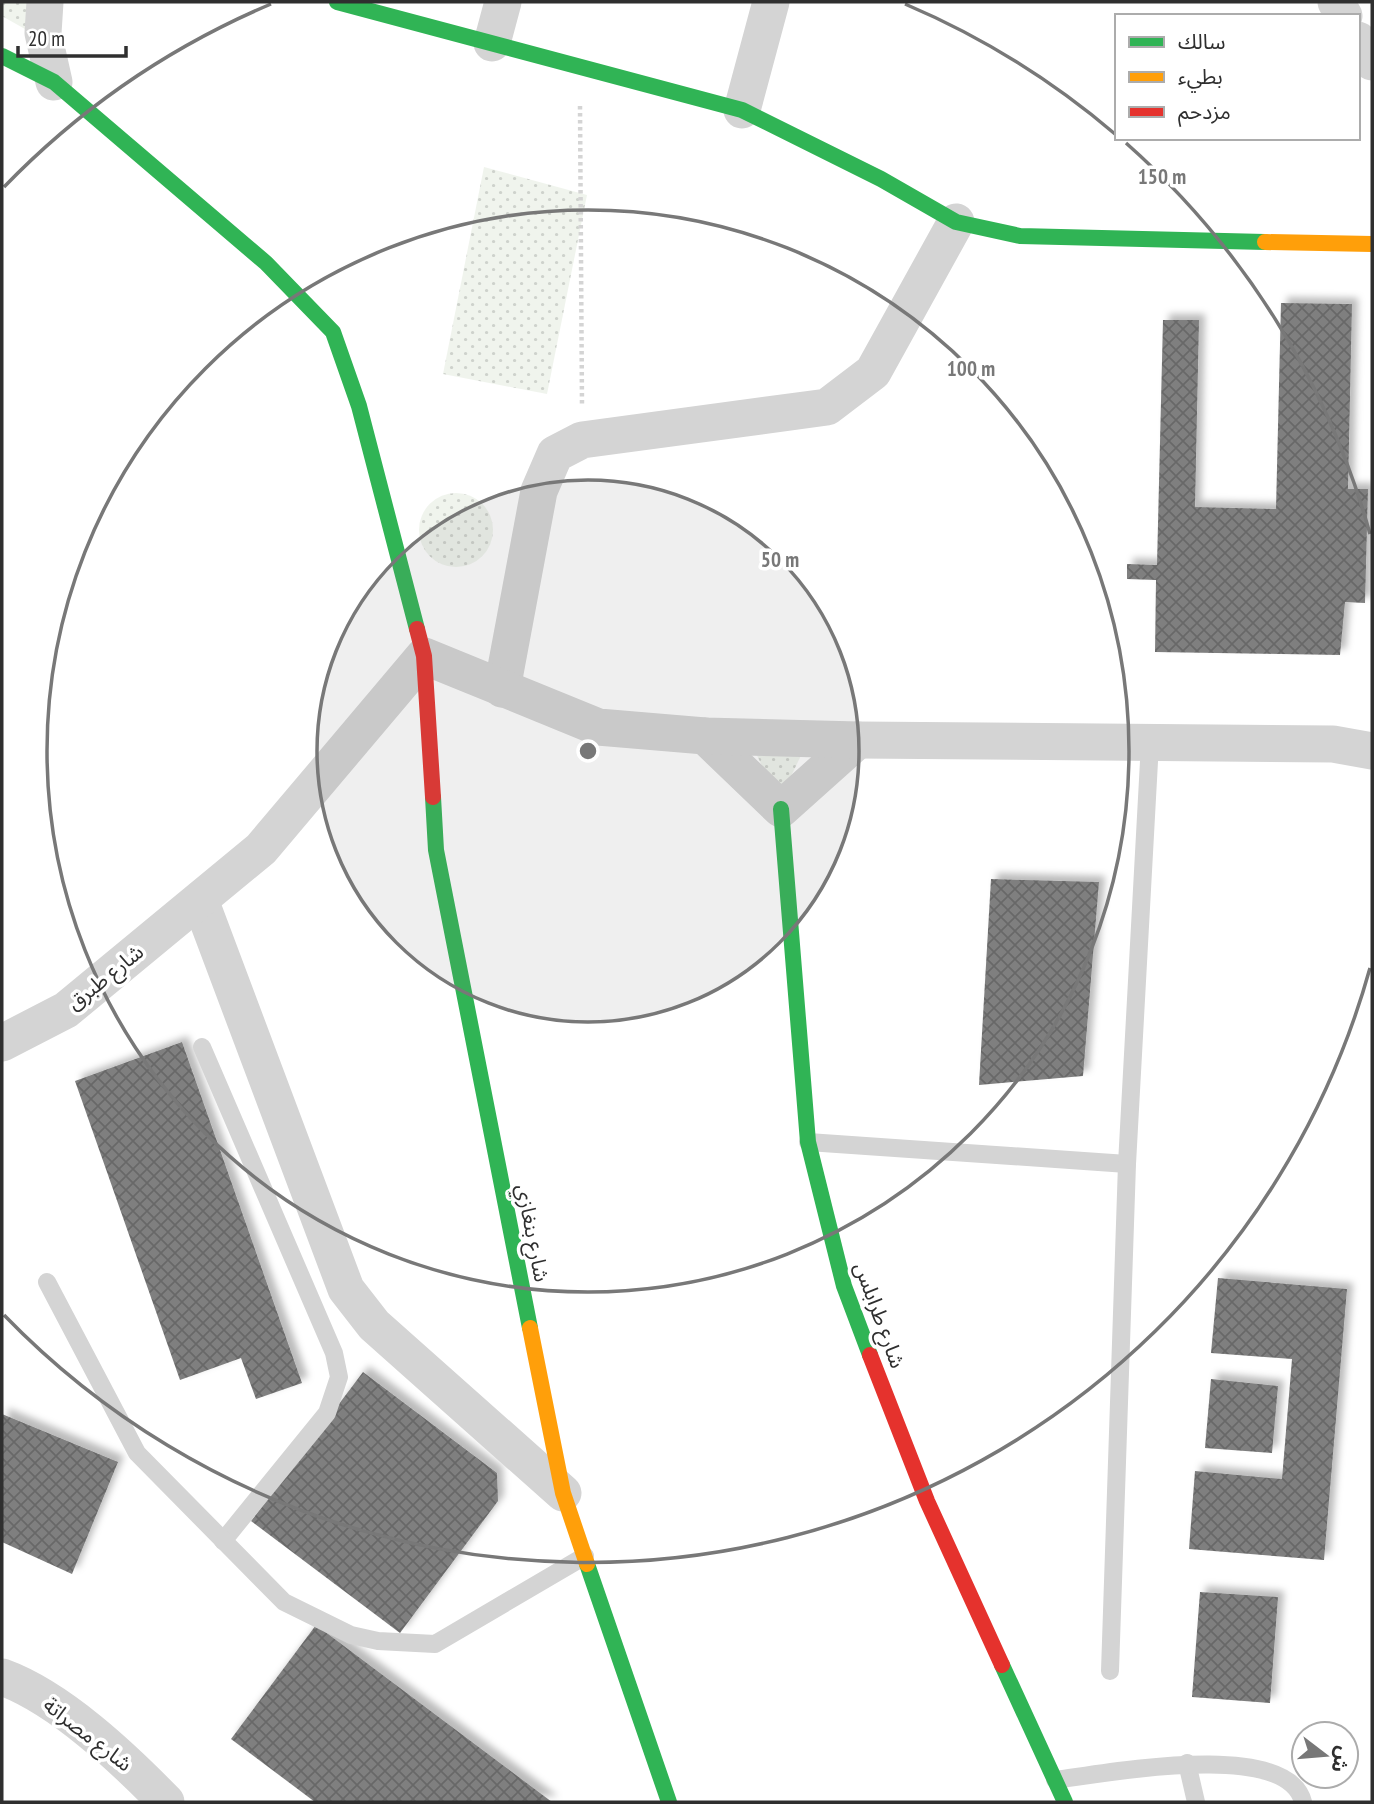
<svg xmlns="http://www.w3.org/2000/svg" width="1374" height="1804" viewBox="0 0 1374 1804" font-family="'PT Sans Narrow','Noto Sans Arabic',sans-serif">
  <defs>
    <pattern id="grass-dots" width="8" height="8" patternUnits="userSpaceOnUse" patternTransform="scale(1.75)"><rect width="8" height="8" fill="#f0f4ed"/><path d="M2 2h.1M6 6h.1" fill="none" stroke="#ced2cc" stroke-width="1.8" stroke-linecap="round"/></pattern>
    <pattern id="building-cross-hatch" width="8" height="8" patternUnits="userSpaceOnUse" patternTransform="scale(1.75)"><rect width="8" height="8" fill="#7f7f7f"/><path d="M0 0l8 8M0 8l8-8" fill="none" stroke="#686868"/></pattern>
    <filter id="shadow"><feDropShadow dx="6" dy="-6" stdDeviation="3.5" flood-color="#0004"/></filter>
  </defs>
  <rect width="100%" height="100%" fill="#fff"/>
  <!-- grass -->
  <g fill="url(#grass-dots)">
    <polygon points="2,2 37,2 32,33 2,16"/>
    <polygon points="484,167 587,195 547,394 443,374"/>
    <circle cx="456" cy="530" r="37"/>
    <polygon points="750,741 808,741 779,801"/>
  </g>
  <!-- building -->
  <g fill="url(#building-cross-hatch)" filter="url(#shadow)">
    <polygon points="1281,303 1352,304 1348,489 1368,489 1365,603 1345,602 1340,655 1155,652 1156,580 1127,579 1127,564 1157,565 1163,320 1199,320 1195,507 1276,509"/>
    <polygon points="991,879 1099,882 1083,1076 979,1085"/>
    <polygon points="182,1042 302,1383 256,1399 241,1358 180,1380 75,1081"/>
    <polygon points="1218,1278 1347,1289 1324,1560 1189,1549 1195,1471 1282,1479 1292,1359 1211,1353"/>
    <polygon points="363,1372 497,1473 498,1501 400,1633 251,1521"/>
    <polygon points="1211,1379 1278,1386 1272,1453 1205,1448"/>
    <polygon points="2,1414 118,1462 72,1574 2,1542"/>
    <polygon points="1200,1592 1278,1597 1270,1703 1192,1697"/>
    <polygon points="316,1625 552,1802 315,1802 231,1739"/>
  </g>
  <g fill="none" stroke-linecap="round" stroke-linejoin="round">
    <!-- path -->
    <polyline stroke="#d4d4d4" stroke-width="4.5" stroke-dasharray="3.5 3.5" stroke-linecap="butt" points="580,106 582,406"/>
    <!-- lane -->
    <g stroke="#d4d4d4" stroke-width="18">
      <polyline points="202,1047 334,1353 339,1377 327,1413 223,1541"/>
      <polyline points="808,1142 1127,1164"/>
      <polyline points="47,1282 137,1453 284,1602 351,1635 378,1641 435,1644 585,1556"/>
      <polyline points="1110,1671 1127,1164 1150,743"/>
      <polyline points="1187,1763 1196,1802"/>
      <path d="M1055,1780C1103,1774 1287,1738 1303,1802"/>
    </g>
    <!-- street -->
    <g stroke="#d4d4d4" stroke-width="37">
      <polyline points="45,2 43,33 54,82"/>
      <polyline points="1336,2 1344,16"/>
      <polyline points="1358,40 1372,62"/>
      <polyline points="492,43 503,2"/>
      <polyline points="742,110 771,2"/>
      <polyline points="502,689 539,491 555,454 582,440 827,407 873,372 956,222"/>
      <polyline points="705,736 781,809 858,740"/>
      <polyline points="200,900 346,1289 374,1325 563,1493"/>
      <polyline points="2,1043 66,1010 261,849 424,656 598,727 705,736 858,740 1333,744 1372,751"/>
      <path d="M2,1677C60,1698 123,1758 166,1802"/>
    </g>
    <!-- fast -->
    <g stroke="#30b455" stroke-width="16">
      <polyline points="337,2 742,110 881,179 956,222 1020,236 1265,242"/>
      <polyline points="2,56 54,82 266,263 333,332 359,406 417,629"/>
      <polyline points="433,797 436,850 530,1328"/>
      <polyline points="781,809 808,1142 844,1286 870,1355"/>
      <polyline points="587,1564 669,1802"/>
      <polyline points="1002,1665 1065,1802"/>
    </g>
    <!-- slow -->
    <g stroke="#ff9f0a" stroke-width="16">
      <polyline points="1265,242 1372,244"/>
      <polyline points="530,1328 563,1493 587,1564"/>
    </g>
    <!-- jam -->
    <g stroke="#e5322d" stroke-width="16">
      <polyline points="417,629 424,656 433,797"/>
      <polyline points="870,1355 927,1501 1002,1665"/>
    </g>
  </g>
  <!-- distance rings -->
  <circle cx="588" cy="751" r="271" fill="#787878" fill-opacity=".12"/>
  <g fill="none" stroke="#787878" stroke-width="3.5">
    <circle cx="588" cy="751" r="271"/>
    <circle cx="588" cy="751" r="541"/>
    <path d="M1370 968A812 812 0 0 1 4 1315M4 187A812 812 0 0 1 271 4M905 4A812 812 0 0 1 1115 134M1126 143A812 812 0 0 1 1370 534"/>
  </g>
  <g text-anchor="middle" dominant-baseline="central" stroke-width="7" stroke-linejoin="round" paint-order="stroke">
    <!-- street labels -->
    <g font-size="21" fill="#2f2f2f" stroke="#fff">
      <text transform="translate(105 977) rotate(-39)">شارع طبرق</text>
      <text transform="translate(533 1233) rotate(79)">شارع بنغازي</text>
      <text transform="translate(880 1315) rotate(70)">شارع طرابلس</text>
      <text transform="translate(88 1734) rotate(38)">شارع مصراتة</text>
    </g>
  </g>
  <circle cx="588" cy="751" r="10" fill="#787878" stroke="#fff" stroke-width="3.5"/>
  <g font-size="21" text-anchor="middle" font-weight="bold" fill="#787878" stroke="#fff" stroke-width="7" stroke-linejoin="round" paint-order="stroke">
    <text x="1162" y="184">150 m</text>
    <text x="971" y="376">100 m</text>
    <text x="780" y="567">50 m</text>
  </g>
  <!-- border -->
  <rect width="1374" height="1804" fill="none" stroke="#2f2f2f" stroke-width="7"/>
  <!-- legend -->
  <rect x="1115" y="14" width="245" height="126" fill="#ffffff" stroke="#acacac" stroke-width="2"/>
  <rect x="1129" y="37" width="35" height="10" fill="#30b455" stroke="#acacac" stroke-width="2"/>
  <text x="1178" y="49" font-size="21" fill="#2f2f2f">سالك</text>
  <rect x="1129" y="72" width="35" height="10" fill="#ff9f0a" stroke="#acacac" stroke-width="2"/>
  <text x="1178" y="84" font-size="21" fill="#2f2f2f">بطيء</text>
  <rect x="1129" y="107" width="35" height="10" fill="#e5322d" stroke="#acacac" stroke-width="2"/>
  <text x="1178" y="119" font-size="21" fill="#2f2f2f">مزدحم</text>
  <!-- north arrow -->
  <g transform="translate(1325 1755) rotate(106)"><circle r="33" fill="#ffffff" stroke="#acacac" stroke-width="2"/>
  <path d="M0-5L12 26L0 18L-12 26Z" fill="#787878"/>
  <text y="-10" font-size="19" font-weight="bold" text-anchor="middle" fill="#2f2f2f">ش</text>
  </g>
  <!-- scale -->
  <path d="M18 46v10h108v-10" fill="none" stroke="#2f2f2f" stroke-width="3.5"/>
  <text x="28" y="46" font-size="21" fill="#2f2f2f" stroke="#ffffff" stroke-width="5" paint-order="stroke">20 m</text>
</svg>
